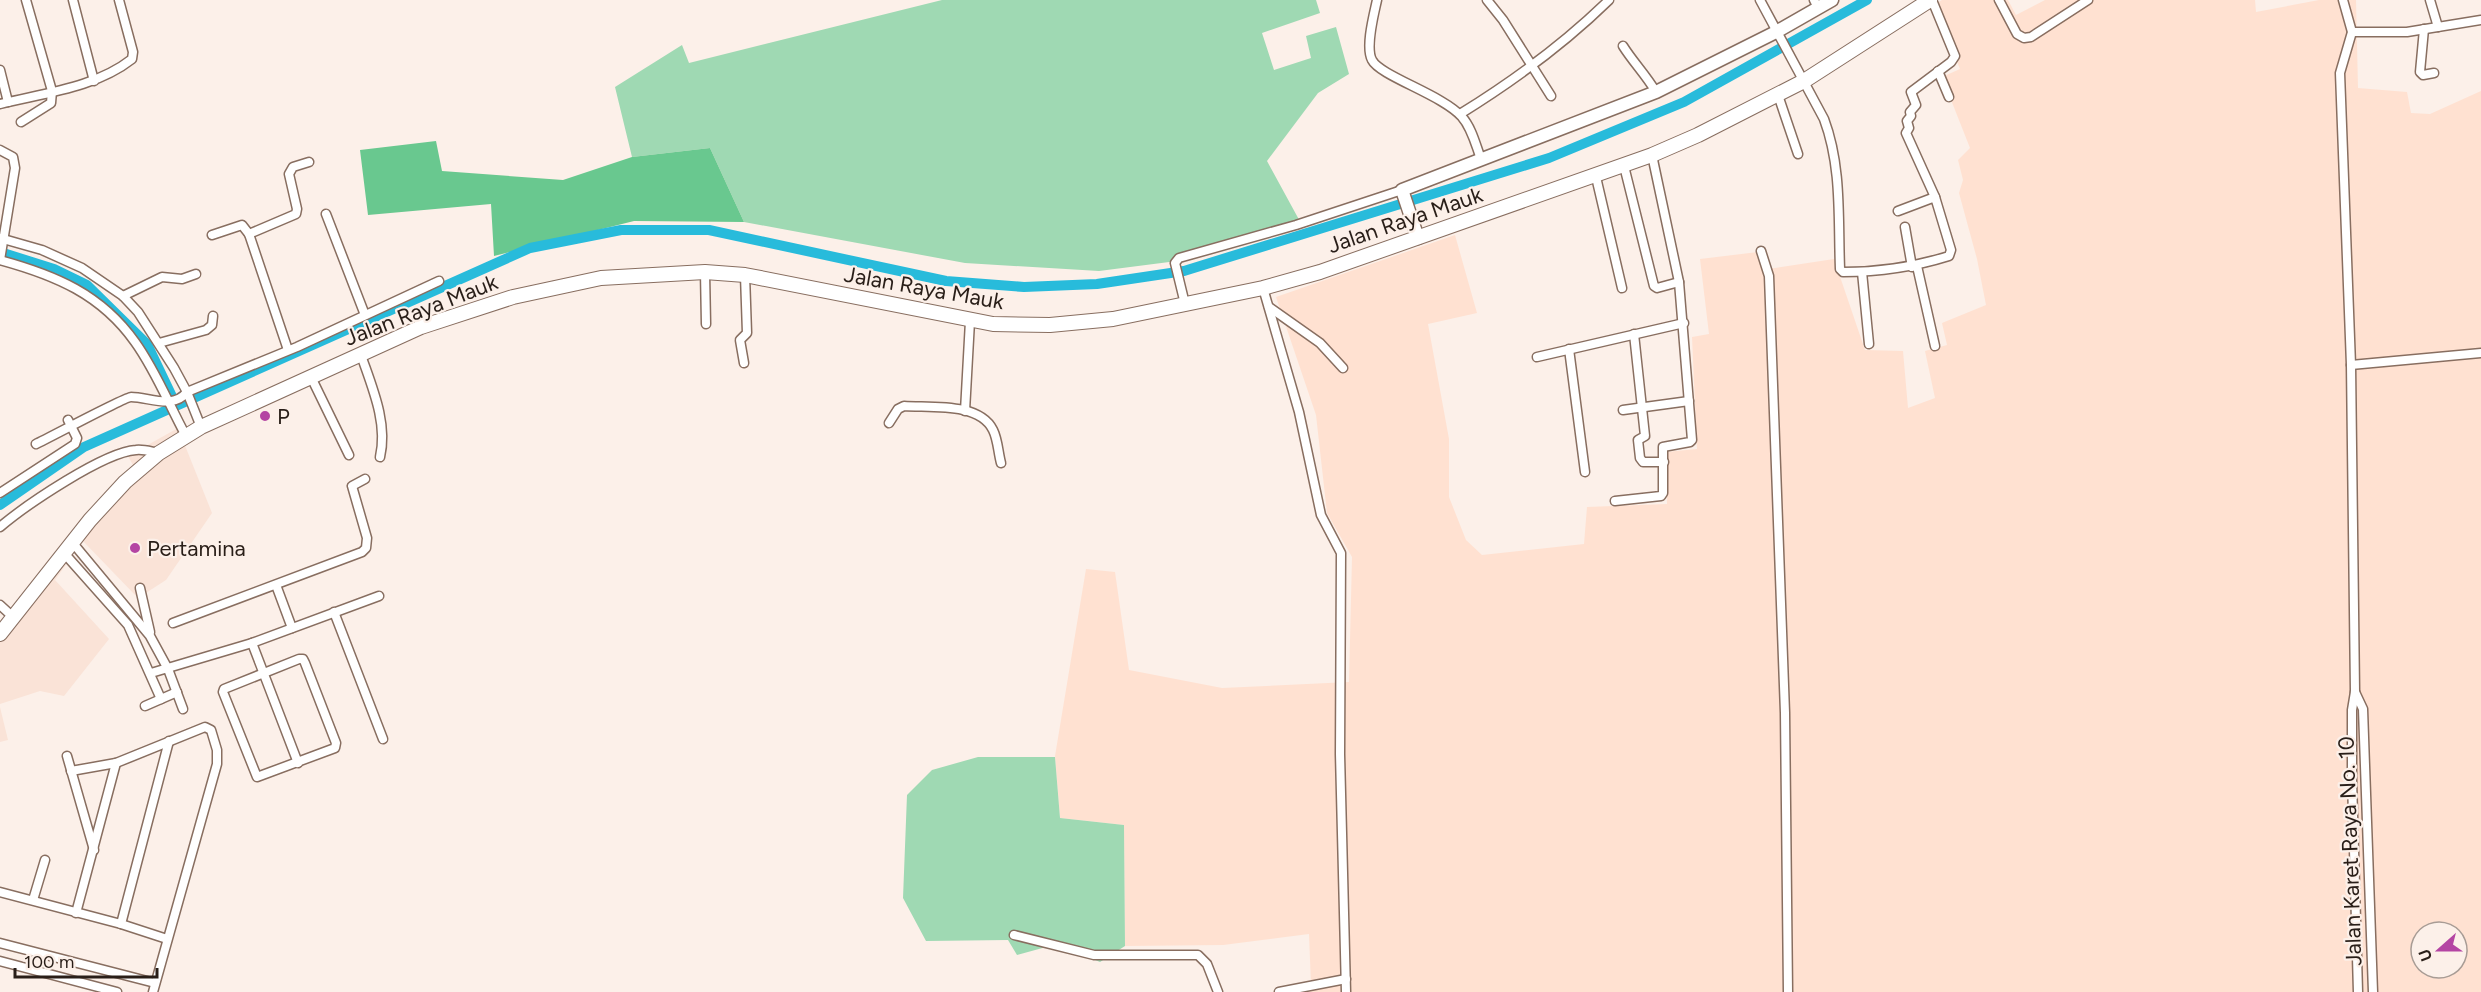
<svg xmlns="http://www.w3.org/2000/svg" width="2481" height="992" viewBox="0 0 2481 992" font-family="Figtree,sans-serif">
  <rect width="100%" height="100%" fill="#fcf0e9"/>
  <!-- commercial -->
  <g fill="#fae3d7">
    <polygon points="178,428 212,513 166,580 138,598 83,541 55,580 109,639 64,696 40,691 0,704 0,625 134,467 128,456"/>
    <polygon points="0,707 8,740 0,742"/>
  </g>
  <!-- built -->
  <path fill="#ffe1d1" fill-rule="evenodd" d="M1942,0H2008L2016,15L2045,0H2255L2256,12L2319,0H2356L2358,88L2407,92L2411,113L2430,114L2481,91V992H1275L1311,985L1309,934L1223,945L1125,946L1124,825L1060,818L1055,756L1086,569L1115,572L1129,670L1222,688L1349,682L1352,557L1327,513L1316,415L1276,297L1455,235L1477,313L1428,324L1449,439V497L1466,540L1482,555L1584,544L1587,507L1667,504L1666,452L1697,449L1692,337L1709,334L1700,259L1758,252L1762,270L1834,259L1865,350L1903,351L1908,408L1935,398L1925,351L1947,345L1942,323L1986,305L1977,259L1959,193L1963,180L1958,160L1970,148L1942,77L1960,69L1934,5ZM2421,932H2457V968H2421Z"/>
  <!-- green -->
  <g fill="#9fd9b3">
    <polygon points="942,0 1316,0 1320,13 1262,33 1274,70 1311,58 1306,36 1336,27 1349,74 1318,93 1267,161 1303,227 1177,261 1099,271 965,263 744,222 710,148 632,157 615,87 682,45 689,63"/>
    <polygon points="978,757 1055,757 1060,818 1124,825 1125,946 1100,962 1057,944 1017,955 1008,940 926,941 903,898 907,795 932,770"/>
  </g>
  <!-- forest -->
  <polygon fill="#69c88f" points="436,141 442,171 563,180 632,157 710,148 744,222 634,221 494,256 491,204 368,215 360,150"/>
  <g fill="none" stroke-linecap="round" stroke-linejoin="round">
    <!-- canal -->
    <g stroke="#28bbdb" stroke-width="10">
      <polyline points="0,252 54,269 87,285 147,344 176,405"/>
      <polyline points="0,505 84,447 530,248 621,230 709,230 946,281 1024,287 1097,284 1184,271 1549,158 1684,102 1867,0"/>
    </g>
    <!-- street casing -->
    <g stroke="#886e60" stroke-width="11">
      <g id="street">
        <polyline points="73,0 94,81"/>
        <path d="M1377,0C1374,14 1365,47 1372,60C1380,76 1443,95 1462,117C1472,128 1476,146 1481,159"/>
        <polyline points="1487,0 1503,20 1551,96"/>
        <path d="M1760,0L1824,119C1842,167 1838,218 1840,269L1843,272C1880,272 1914,267 1949,256L1951,250L1935,197L1898,211"/>
        <polyline points="1814,0 1818,8"/>
        <polyline points="1932,0 1955,56 1951,62 1911,92 1916,105 1910,112 1911,116 1907,121 1909,128 1906,133 1935,197"/>
        <polyline points="1999,0 2017,34 2024,38 2031,37 2088,0"/>
        <polyline points="2343,0 2352,32 2340,73 2351,365 2355,692 2352,710 2352,779 2358,992"/>
        <polyline points="2430,0 2438,27"/>
        <polyline points="2424,29 2420,72 2423,75 2434,73"/>
        <polyline points="2352,32 2407,32 2481,20"/>
        <path d="M1623,46C1633,62 1646,75 1656,92"/>
        <polyline points="0,70 8,102"/>
        <polyline points="1938,71 1949,97"/>
        <polyline points="1778,95 1798,154"/>
        <path d="M0,104C44,93 95,88 132,59L133,52L119,0"/>
        <path d="M1460,114C1515,80 1563,45 1609,0"/>
        <polyline points="21,122 51,103 52,91 26,0"/>
        <polyline points="0,150 13,157 15,168 0,260"/>
        <polyline points="1624,166 1654,286 1657,288 1679,282"/>
        <polyline points="1596,177 1622,288"/>
        <polyline points="326,214 365,315"/>
        <polyline points="1905,227 1912,267"/>
        <polyline points="212,235 242,225 249,234"/>
        <polyline points="0,238 42,250 82,268 123,296 138,312 174,368 187,392 201,427"/>
        <polyline points="1761,251 1769,276 1785,713 1788,992"/>
        <path d="M0,260C55,275 101,294 135,342C156,371 169,405 186,436"/>
        <polyline points="1917,266 1935,346"/>
        <polyline points="705,272 706,324"/>
        <polyline points="1862,272 1869,344"/>
        <polyline points="1263,288 1299,412 1321,515 1341,553 1340,754 1346,992"/>
        <polyline points="123,296 162,277 182,279 196,274"/>
        <polyline points="1185,304 1175,263 1179,258 1296,225 1402,190"/>
        <polyline points="1269,307 1320,343 1343,368"/>
        <polyline points="1634,334 1645,436 1638,440 1640,458 1643,462 1664,462"/>
        <polyline points="159,343 206,330 212,325 213,316"/>
        <polyline points="1569,349 1585,472"/>
        <polyline points="288,350 249,234 296,214 297,209 289,174 293,167 309,162"/>
        <path d="M361,355C372,387 388,423 380,457"/>
        <polyline points="1537,357 1684,323"/>
        <polyline points="744,363 740,340 747,333 745,275"/>
        <polyline points="2351,365 2481,353"/>
        <polyline points="311,377 349,455"/>
        <polyline points="1623,410 1689,401"/>
        <polyline points="965,411 970,321"/>
        <path d="M889,423L898,409L904,406C930,408 979,402 993,430C998,440 998,452 1001,463"/>
        <path d="M36,444C49,438 125,397 131,397C149,397 173,410 187,392L297,347L439,281"/>
        <polyline points="0,493 75,444 77,438 68,420"/>
        <polyline points="1615,501 1661,496 1663,493 1663,447 1690,442 1692,440 1679,282 1652,155"/>
        <path d="M0,527C26,505 104,452 136,450C144,449 152,452 159,453"/>
        <polyline points="72,542 150,636 168,669 183,709"/>
        <polyline points="64,553 128,625 161,699"/>
        <polyline points="276,585 292,628"/>
        <polyline points="140,588 150,632"/>
        <polyline points="0,605 13,617"/>
        <polyline points="334,612 383,739"/>
        <polyline points="173,623 362,552 366,548 367,538 352,486 365,479"/>
        <polyline points="252,643 298,763"/>
        <polygon points="299,659 303,659 305,663 336,743 335,748 257,777 223,692 224,689"/>
        <polyline points="151,673 252,643 379,596"/>
        <polyline points="2355,692 2363,709 2373,992"/>
        <polyline points="145,706 177,692"/>
        <polyline points="67,756 94,850"/>
        <polyline points="71,771 116,763 205,727 211,730 217,750 217,764 153,992"/>
        <polyline points="0,892 121,924 167,939"/>
        <polyline points="33,900 45,860"/>
        <polyline points="76,913 116,763"/>
        <polyline points="121,924 169,741"/>
        <polyline points="1014,935 1094,955 1198,955 1207,964 1218,992"/>
        <polyline points="0,943 155,983"/>
        <polyline points="0,961 117,992"/>
        <polyline points="1279,992 1346,979"/>
      </g>
    </g>
    <!-- secondary casing -->
    <g stroke="#886e60" stroke-width="15">
      <polyline id="secondary" points="1418,238 1402,190 1656,92 1776,32 1832,0"/>
    </g>
    <!-- primary casing -->
    <g stroke="#886e60" stroke-width="16">
      <polyline id="primary" points="0,634 90,520 125,482 159,453 201,427 421,327 513,297 601,278 705,272 745,275 993,324 1050,325 1113,319 1263,288 1320,272 1652,155 1698,135 1804,81 1930,0"/>
    </g>
    <!-- street -->
    <use href="#street" stroke="#fff" stroke-width="8"/>
    <!-- secondary -->
    <use href="#secondary" stroke="#fff" stroke-width="12"/>
    <!-- primary -->
    <use href="#primary" stroke="#fff" stroke-width="14"/>
  </g>
  <!-- markers -->
  <g fill="#b445a3" stroke="#fcf0e9" stroke-width="2">
    <circle cx="265" cy="416" r="6"/>
    <circle cx="135" cy="548" r="6"/>
  </g>
  <g text-anchor="middle" dominant-baseline="central" stroke-width="4.5" stroke-linejoin="round" paint-order="stroke">
    <!-- street labels -->
    <g font-size="22" fill="#291e18" stroke="#fcf0e9">
      <text transform="translate(1405 220) rotate(-19)">Jalan Raya Mauk</text>
      <text transform="translate(924 288) rotate(10)">Jalan Raya Mauk</text>
      <text transform="translate(421 310) rotate(-21)">Jalan Raya Mauk</text>
      <text transform="translate(2350 851) rotate(-92)">Jalan Karet Raya No. 10</text>
    </g>
    <!-- poi labels -->
    <g font-size="22" fill="#291e18" stroke="#fcf0e9" text-anchor="start">
      <text x="277" y="416">P</text>
      <text x="147" y="548">Pertamina</text>
    </g>
  </g>
  <!-- north arrow -->
  <g transform="translate(2439 950) rotate(249)"><circle r="28" fill="#fcf0e9" stroke="#a89c95" stroke-width="1.5"/>
  <path d="M0-4.5L10 22L0 15L-10 22Z" fill="#b445a3"/>
  <text y="-9" font-size="16" font-weight="bold" text-anchor="middle" fill="#291e18">U</text>
  </g>
  <!-- scale -->
  <path d="M15 968v9h142v-9" fill="none" stroke="#291e18" stroke-width="3"/>
  <text x="24" y="968" font-size="18" fill="#291e18" stroke="#fcf0e9" stroke-width="4.5" paint-order="stroke">100 m</text>
</svg>
